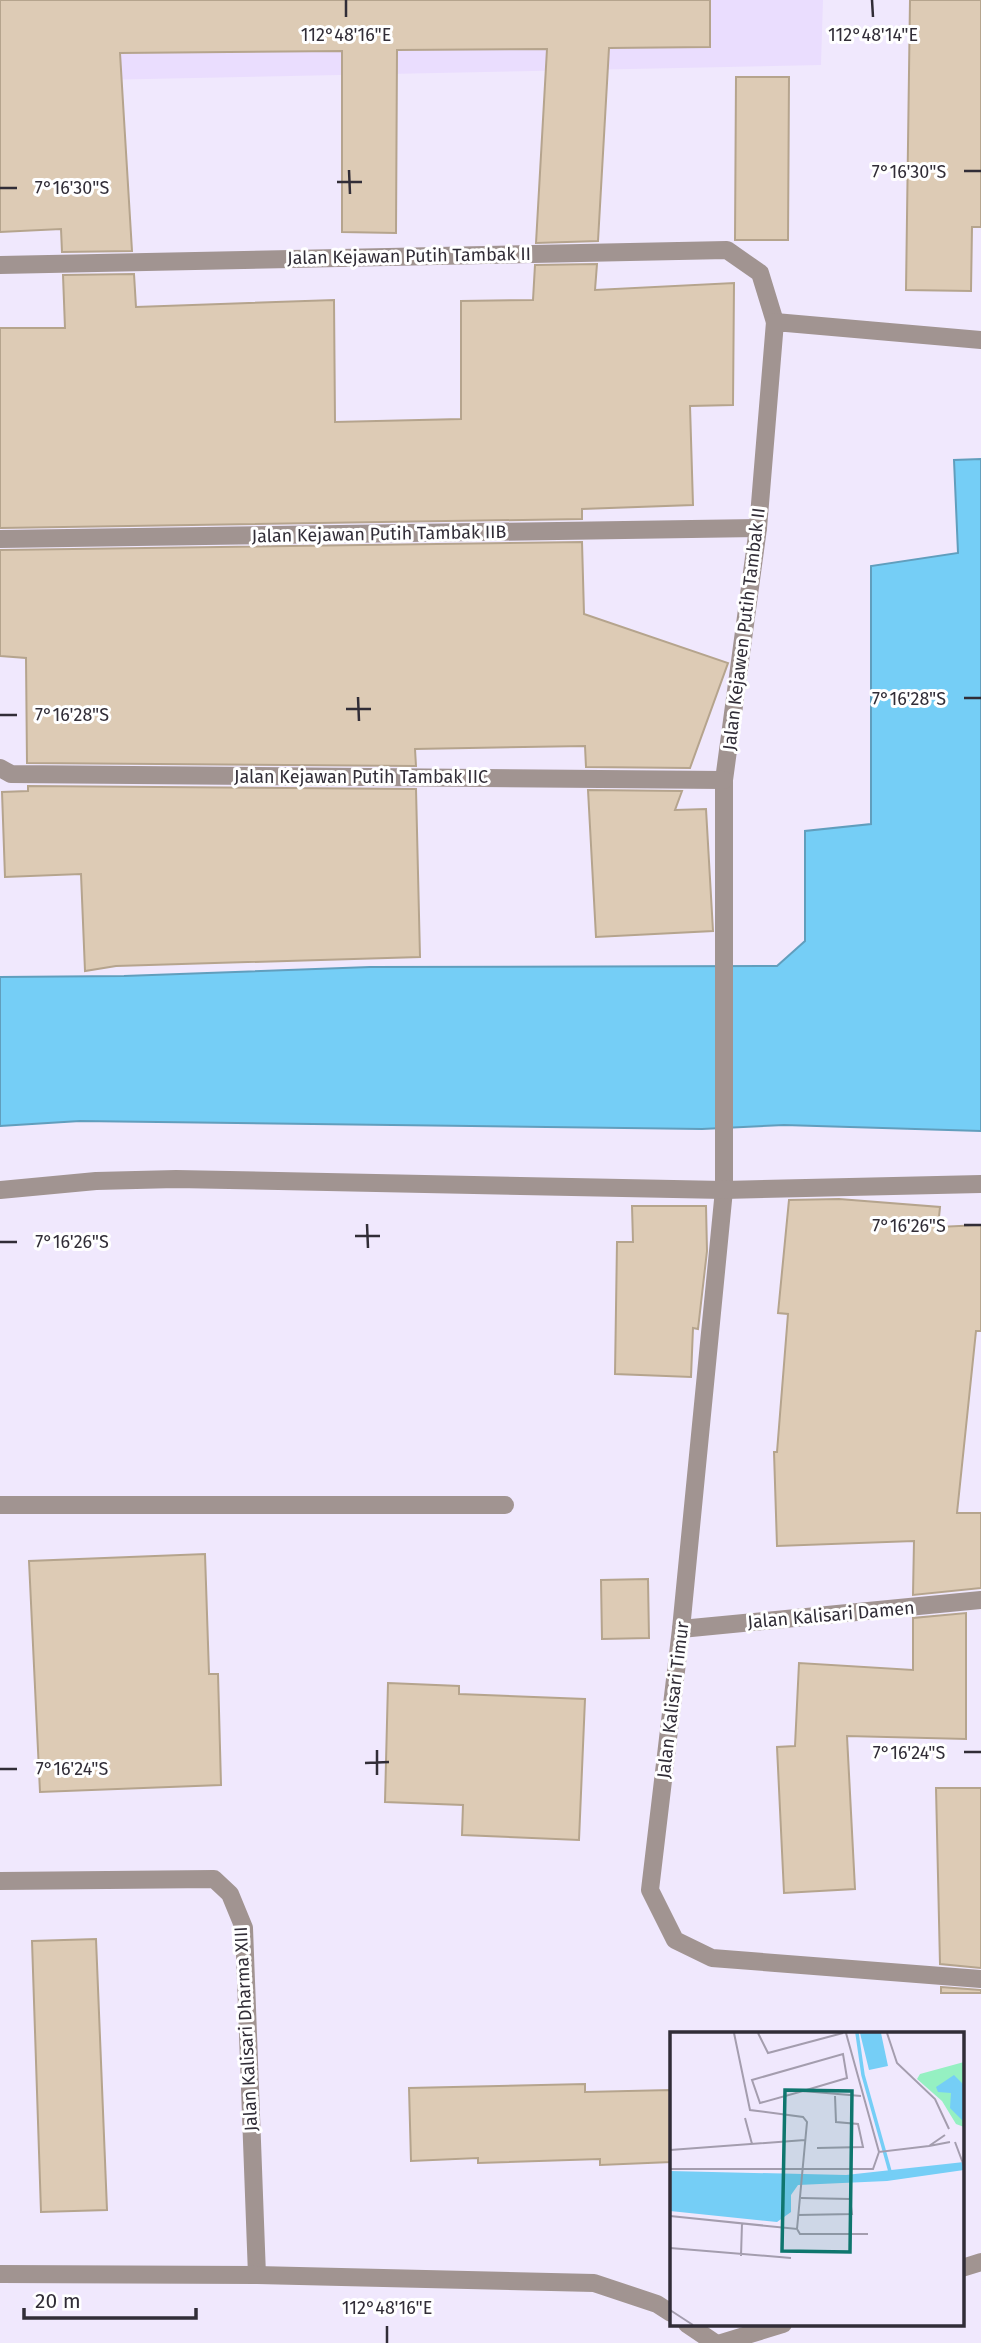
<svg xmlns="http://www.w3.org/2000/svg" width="981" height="2343" viewBox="0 0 981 2343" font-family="'Fira Sans',sans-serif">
  <rect width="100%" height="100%" fill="#f0e8fd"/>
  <!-- built -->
  <polygon fill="#eaddfe" points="0,0 823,0 821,65 0,82"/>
  <!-- water -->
  <polygon fill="#75cef6" stroke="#619ebd" stroke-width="2" points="981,459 981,1131 784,1125 702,1129 80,1121 0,1126 0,977 124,976 370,967 777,966 805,941 805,831 871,824 871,566 958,553 954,460"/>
  <!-- building -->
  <g fill="#ddcbb5" stroke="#b5a48d" stroke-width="2">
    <polygon points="0,0 710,0 710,47 609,48 598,241 536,243 547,49 397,50 396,233 342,232 342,51 120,53 132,251 62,252 61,229 0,232"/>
    <polygon points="910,0 981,0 981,227 972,227 971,291 906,290"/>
    <polygon points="736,77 789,77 788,240 735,240"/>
    <polygon points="597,264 595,290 734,283 733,405 690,406 693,505 582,509 582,519 0,528 0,328 65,328 63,275 134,274 136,307 334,300 335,422 461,419 461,301 533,300 535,265"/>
    <polygon points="582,542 584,614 728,663 690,768 586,767 585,746 415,749 416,766 27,763 26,658 0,656 0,550"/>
    <polygon points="28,786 416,789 420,957 116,966 85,971 81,874 5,877 2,792 28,791"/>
    <polygon points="588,790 682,791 675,810 706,809 713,931 596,937"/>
    <polygon points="839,1199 940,1207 938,1227 981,1225 981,1331 976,1331 957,1513 981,1513 981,1588 913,1595 914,1541 777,1546 774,1452 777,1452 788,1314 778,1313 789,1200"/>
    <polygon points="632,1206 706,1206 707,1251 698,1329 693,1328 691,1377 615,1374 617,1242 633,1242"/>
    <polygon points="205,1554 209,1674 218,1674 221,1785 40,1792 29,1561"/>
    <polygon points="648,1579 649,1638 602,1639 601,1580"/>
    <polygon points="966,1613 966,1739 847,1736 855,1889 784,1893 777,1747 795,1746 799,1663 913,1670 913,1618"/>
    <polygon points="388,1683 459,1686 459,1694 585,1699 579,1840 462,1835 463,1805 385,1802"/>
    <polygon points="936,1788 981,1788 981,1968 940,1964"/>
    <polygon points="96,1939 107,2210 41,2212 32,1941"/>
    <polygon points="941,1987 981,1990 981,1993 941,1993"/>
    <polygon points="585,2084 585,2092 671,2090 671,2162 600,2165 600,2159 478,2163 478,2158 411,2161 409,2088"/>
  </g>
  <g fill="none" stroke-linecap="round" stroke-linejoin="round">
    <!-- street -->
    <g stroke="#a19491" stroke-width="18">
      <polyline points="0,265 727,250 760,273 775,322"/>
      <polyline points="981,340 775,322 758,528 724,780 724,1190 681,1629 650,1890 675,1940 712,1958 981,1979"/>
      <polyline points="0,539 758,528"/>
      <polyline points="0,768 11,774 724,780"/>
      <polyline points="0,1190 96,1181 176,1179 724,1190 981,1184"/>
      <polyline points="0,1505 505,1505"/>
      <polyline points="681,1629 981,1600"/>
      <polyline points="0,1881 214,1879 230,1894 244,1928 257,2275"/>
      <polyline points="962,2268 981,2262"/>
      <polyline points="0,2274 257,2275 594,2283 657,2304 671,2313"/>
      <polyline points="687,2324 715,2343"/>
      <polyline points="721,2343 783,2324"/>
    </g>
  </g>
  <!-- ticks -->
  <path fill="none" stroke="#312d37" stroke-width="2.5" d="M346,0V17M872,0L873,17M349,170L350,194M964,171H981M337,182H362M0,188H17M358,697L359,721M964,698H981M346,709H371M0,715H17M367,1224L368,1248M964,1225H981M355,1236H380M0,1242H17M377,1750V1775M964,1752H981M365,1763L389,1762M0,1769H17M387,2326V2343"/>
  <g text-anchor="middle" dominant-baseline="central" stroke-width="6" stroke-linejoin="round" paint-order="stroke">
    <!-- street labels -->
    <g font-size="18" fill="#312d37" stroke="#fff">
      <text transform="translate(409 256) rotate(-1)">Jalan Kejawan Putih Tambak II</text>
      <text transform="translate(379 534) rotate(-1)">Jalan Kejawan Putih Tambak IIB</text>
      <text transform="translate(744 629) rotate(-83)">Jalan Kejawen Putih Tambak II</text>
      <text x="361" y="777">Jalan Kejawan Putih Tambak IIC</text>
      <text transform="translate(831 1615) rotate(-5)">Jalan Kalisari Damen</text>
      <text transform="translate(673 1700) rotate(-83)">Jalan Kalisari Timur</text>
      <text transform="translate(246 2029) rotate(-93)">Jalan Kalisari Dharma XIII</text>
    </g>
  </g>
  <!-- overview -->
  <g transform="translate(670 2032)">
    <rect width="294" height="294" fill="#f0e8fd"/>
    <path d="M294,30V95L286,92L272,69L247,47L250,42Z" fill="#95f0c2"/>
    <path d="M190,1H211L218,34L199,38ZM284,43L294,53V90L280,76L281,61L268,60L266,55ZM294,130V138L217,149L128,153L121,163V180L107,190L0,179V139L176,143Z" fill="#75cef6"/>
    <path fill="none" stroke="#75cef6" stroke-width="3.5" d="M187,1L193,43L221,143"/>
    <path fill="none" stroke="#a49dae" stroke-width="2" d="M88,1L98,21L173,1M176,1L209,120L259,114M217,1L227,31L265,67L279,97M133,59L177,46L173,22L82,48L90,71L133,59L191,64M75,86L82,112M275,103L259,114L280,110M285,110L294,134M147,116L193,115L188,92L166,90L165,64M0,118L135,108M0,137H203L209,120M128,183L182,182L180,167L131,166M0,184L127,197L137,90L133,85L80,78L64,1M127,197L130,202H198M0,216L121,226M71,224L72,191M0,278L23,293"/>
    <path fill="#0f766e" fill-opacity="0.15" stroke="#0f766e" stroke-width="3.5" d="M115,58L182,59L180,220L112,219Z"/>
    <rect width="294" height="294" fill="none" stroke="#312d37" stroke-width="3.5"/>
  </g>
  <g font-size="18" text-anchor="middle" fill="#312d37" stroke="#fff" stroke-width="6" stroke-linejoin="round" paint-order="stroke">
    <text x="346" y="41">112°48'16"E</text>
    <text x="873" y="41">112°48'14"E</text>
    <text x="909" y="178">7°16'30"S</text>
    <text x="72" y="194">7°16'30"S</text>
    <text x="909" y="705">7°16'28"S</text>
    <text x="72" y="721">7°16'28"S</text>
    <text x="909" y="1232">7°16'26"S</text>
    <text x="72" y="1248">7°16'26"S</text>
    <text x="909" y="1759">7°16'24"S</text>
    <text x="72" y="1775">7°16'24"S</text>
    <text x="387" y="2314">112°48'16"E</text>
  </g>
  <!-- scale -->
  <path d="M24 2308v10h172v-10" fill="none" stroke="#312d37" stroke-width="3.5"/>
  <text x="35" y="2308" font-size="21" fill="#312d37" stroke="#ffffff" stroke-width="5" paint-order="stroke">20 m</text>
</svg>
